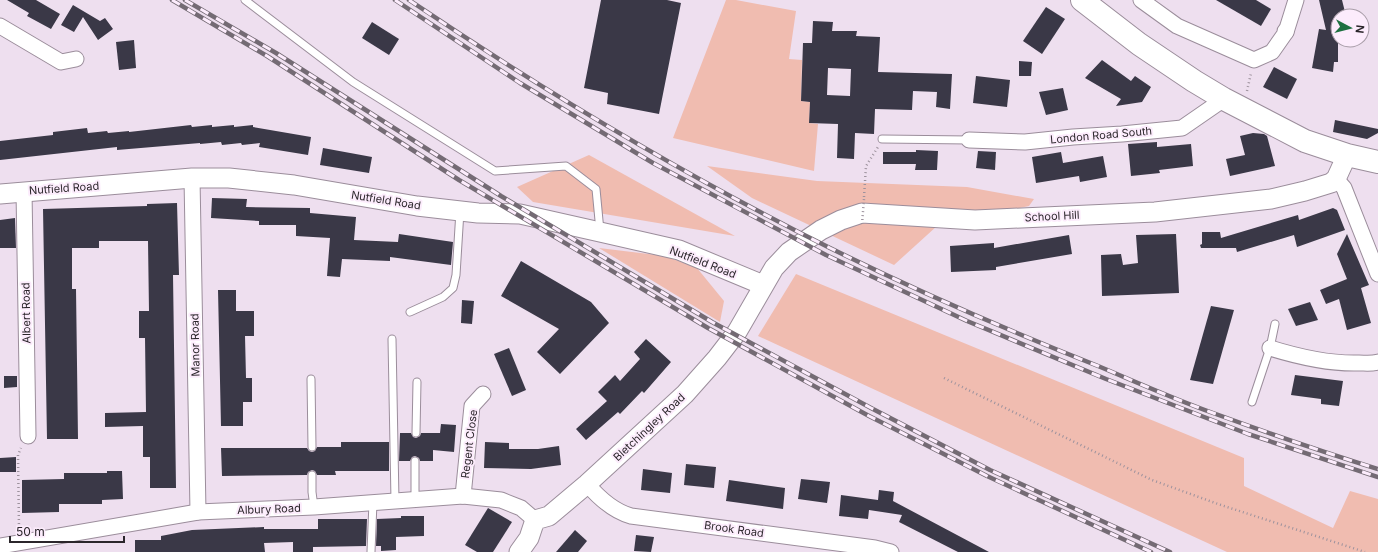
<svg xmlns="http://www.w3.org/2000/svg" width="1378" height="552" viewBox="0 0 1378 552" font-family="Inter,sans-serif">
  <rect width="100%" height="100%" fill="#eedfef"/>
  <!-- green -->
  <g fill="#f0bcb0">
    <polygon points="726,0 736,0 796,11 789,59 802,60 801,101 810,102 809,123 818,124 814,171 673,138"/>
    <polygon points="589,155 735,236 533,202 517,187"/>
    <polygon points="707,166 817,181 967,187 1034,199 1029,206 937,226 894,265 752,198"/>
    <polygon points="599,248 665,256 697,268 724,301 720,322"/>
    <polygon points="796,274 1244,458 1244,486 1333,528 1350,491 1378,499 1378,552 1227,552 758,336"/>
  </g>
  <!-- building -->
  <g fill="#3a3847" fill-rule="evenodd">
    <polygon points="7,0 36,0 60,14 51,29 27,16 29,13"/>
    <polygon points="601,0 667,0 681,3 659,114 607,104 608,93 584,88"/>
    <polygon points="1216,0 1256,0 1271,9 1261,26"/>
    <polygon points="1319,0 1342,0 1346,16 1338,16 1338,62 1334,62 1333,72 1312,68 1319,29 1326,30"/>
    <polygon points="73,5 100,21 105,18 113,29 98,40 83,17 74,32 61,25"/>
    <polygon points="1046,7 1065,19 1042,54 1023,41"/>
    <path d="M813,21L833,22L832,31H857L856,36L880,37L878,72L952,74L950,109L936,107L937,92L913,91L912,110L875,109L874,134L855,133L854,159L837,158L838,124L809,123L810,102L801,101L803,43H812ZM828,68L851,69L850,96L827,95Z"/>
    <polygon points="372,22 399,39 389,55 362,38"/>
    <polygon points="134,40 136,68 119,70 116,42"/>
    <polygon points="1102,60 1131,81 1135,76 1151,87 1142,102 1116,106 1121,99 1085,78"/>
    <polygon points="1019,61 1032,62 1031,76 1019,76"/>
    <polygon points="1274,67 1297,79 1287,99 1263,87"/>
    <polygon points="976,76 1010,80 1007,107 973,103"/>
    <polygon points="1063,88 1068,110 1046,115 1039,92"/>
    <polygon points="1335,120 1378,129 1378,133 1367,139 1333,132"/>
    <polygon points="191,125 192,127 212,125 212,127 234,125 234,127 253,125 253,127 311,137 308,155 259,147 260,143 242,145 241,143 222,145 221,142 200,144 200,143 117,150 117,147 0,160 0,141 53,135 53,132 87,128 88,133 107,131 108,133 129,131 129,132"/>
    <polygon points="1253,133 1264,134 1267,136 1275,166 1230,176 1226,159 1245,155 1240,136"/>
    <polygon points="1157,142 1157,147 1191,144 1193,166 1159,170 1160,173 1131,176 1128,144"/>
    <polygon points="323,148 372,157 369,173 320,165"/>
    <polygon points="916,150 938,151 937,170 915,170 916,164 883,164 883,152 916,152"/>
    <polygon points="978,151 996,152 995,170 976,168"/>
    <polygon points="1061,152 1063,163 1103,156 1107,177 1080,182 1079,176 1036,183 1032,157"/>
    <polygon points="212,198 247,199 246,207 310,208 310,213 356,217 354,240 398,242 399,234 453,242 451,265 390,257 390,261 342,259 340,277 327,276 330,238 296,236 296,225 259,225 259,221 211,218"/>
    <polygon points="177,203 179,275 173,275 176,488 150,488 150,457 143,457 143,426 105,427 105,413 146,412 145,338 139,338 139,311 149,311 148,241 99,241 99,248 72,248 72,289 76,289 78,439 47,439 43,209 147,206 147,204"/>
    <polygon points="1333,208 1337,210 1345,230 1297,247 1294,235 1237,252 1236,248 1201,248 1200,245 1202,244 1202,232 1220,232 1221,238 1298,215 1299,220"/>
    <polygon points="15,218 16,248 0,248 0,220"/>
    <polygon points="1176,234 1179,293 1102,296 1101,255 1121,254 1123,265 1138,263 1136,235"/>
    <polygon points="1347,234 1369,285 1361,288 1371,323 1347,330 1339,299 1326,304 1320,290 1347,279 1337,254"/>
    <polygon points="1069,235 1072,254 996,267 996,270 951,272 950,246 994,243 994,248"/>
    <polygon points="521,261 591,302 609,323 560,374 537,352 559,329 501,296"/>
    <polygon points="218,290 236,290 236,311 254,311 254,336 245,336 246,378 252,378 252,402 243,402 243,426 221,426"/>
    <polygon points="462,300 474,301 472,324 461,323"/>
    <polygon points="1310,302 1318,320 1296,326 1288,309"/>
    <polygon points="1211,306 1234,310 1213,384 1190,380"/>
    <polygon points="646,339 671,362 644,393 642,391 620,414 618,412 586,440 576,429 607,401 598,392 615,375 620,381 640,359 634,352"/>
    <polygon points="509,348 526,390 512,396 494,354"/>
    <polygon points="1295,375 1343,381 1339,406 1321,404 1321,399 1291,395"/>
    <polygon points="4,376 17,376 17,387 4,388"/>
    <polygon points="441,424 456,425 454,452 433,450 433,461 420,461 419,458 415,456 412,457 410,461 399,461 400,433 411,433 413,437 416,438 420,436 421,433 440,433"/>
    <polygon points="341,442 389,442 389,471 335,471 336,475 317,475 315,471 312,470 308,472 307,475 222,476 221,448 307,448 309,451 312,452 315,451 317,447 341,447"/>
    <polygon points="485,442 509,443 509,449 538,449 559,446 561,465 531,469 484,468"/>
    <polygon points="16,457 16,472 0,472 0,458"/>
    <polygon points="686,464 716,467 714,488 684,485"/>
    <polygon points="643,469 672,473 670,493 641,490"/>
    <polygon points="107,471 122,471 123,499 102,500 102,504 59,504 59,512 22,513 22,480 64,479 64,473 107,473"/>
    <polygon points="801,479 830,482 827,503 798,499"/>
    <polygon points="729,480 785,488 783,509 726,501"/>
    <polygon points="879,490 894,492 893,501 989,552 958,552 899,522 902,515 869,510 868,519 839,516 841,495 878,500"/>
    <polygon points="488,508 512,522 493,552 477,552 465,545"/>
    <polygon points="401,516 424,516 424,536 396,537 396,550 381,551 381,546 376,546 377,519 401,518"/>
    <polygon points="318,519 367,519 366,546 313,547 313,552 293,552 293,542 264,543 265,552 135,552 135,540 161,540 161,536 192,530 264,527 264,529 318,529"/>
    <polygon points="575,530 587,541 578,552 556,552"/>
    <polygon points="636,535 654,537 651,552 634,551"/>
  </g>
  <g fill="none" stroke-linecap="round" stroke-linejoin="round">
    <!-- service casing -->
    <g stroke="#9b8d9b" stroke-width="9">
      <g id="service">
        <polyline points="245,0 353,82 495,171 566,166 596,189 600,231"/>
        <polyline points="882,139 969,140"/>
        <polyline points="410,312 443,297 453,288 456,275 460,211"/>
        <polyline points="392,339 395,501"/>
        <polyline points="311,379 312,447"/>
        <polyline points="1252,402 1270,348 1275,324"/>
        <polyline points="416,433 417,382"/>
        <polyline points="415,461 415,500"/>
        <polyline points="312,475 312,492 314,507"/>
        <polyline points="371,552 373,502"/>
      </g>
    </g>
    <!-- minor casing -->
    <g stroke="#9b8d9b" stroke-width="17">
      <g id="minor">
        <polyline points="1141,0 1177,26 1254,60 1272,52 1286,32 1285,31"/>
        <polyline points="0,26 61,62 76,59"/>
        <polyline points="1286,32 1296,0"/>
        <polyline points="969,140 1025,142 1073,137 1122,134 1182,128 1224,99"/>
        <polyline points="192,178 198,512"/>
        <polyline points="1336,179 1344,188 1378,274"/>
        <polyline points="24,191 28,436"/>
        <path d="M1270,348C1299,357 1329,364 1359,363C1365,363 1372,364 1378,362"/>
        <path d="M587,484C599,498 613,511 631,516L875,548L891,552"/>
        <polyline points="463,496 472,406 483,394"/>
        <polyline points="0,546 198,512 314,507 463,496 501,500 521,508 535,520"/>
      </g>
    </g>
    <!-- tertiary casing -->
    <g stroke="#9b8d9b" stroke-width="21">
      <g id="tertiary">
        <polyline points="0,194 192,178 229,178 294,185 417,206 478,213 520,214 600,232 679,250 763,285"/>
        <polyline points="519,552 529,538 535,520 549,516 587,484 685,394 717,358 737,332 774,268 789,252 821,230 841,220 862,213 975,220 1155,212 1271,199 1305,191 1331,183 1336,179 1347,155"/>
      </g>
    </g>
    <!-- primary casing -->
    <g stroke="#9b8d9b" stroke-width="24">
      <polyline id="primary" points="1082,0 1139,44 1194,81 1224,99 1305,141 1347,155 1378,162"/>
    </g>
    <!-- path -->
    <g stroke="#9d929d" stroke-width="2.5" stroke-dasharray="1 3" stroke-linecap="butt">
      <polyline points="1247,91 1251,73"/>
      <polyline points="864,197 866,166 878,147"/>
      <polyline points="944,378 1152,480 1218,504 1365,552"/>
      <polyline points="19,528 18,455 21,448"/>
    </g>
    <!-- service -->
    <use href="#service" stroke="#fff" stroke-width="7"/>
    <!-- minor -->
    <use href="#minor" stroke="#fff" stroke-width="15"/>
    <!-- tertiary -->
    <use href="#tertiary" stroke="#fff" stroke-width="19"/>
    <!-- primary -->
    <use href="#primary" stroke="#fff" stroke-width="22"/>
    <!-- rail casing -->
    <g stroke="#746b74" stroke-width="4.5">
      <g id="rail">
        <polyline points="172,0 267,56 459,180 708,328 869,416 987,476 1151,552"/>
        <polyline points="185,0 276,53 501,196 712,322 871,408 990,470 1170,552"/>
        <polyline points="395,0 520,83 653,163 826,255 967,321 1106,379 1248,434 1378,477"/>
        <path d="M409,0C544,91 684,175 830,248C917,291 1007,330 1098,366C1136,382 1174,399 1213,413C1268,433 1323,452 1378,469"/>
      </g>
    </g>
    <!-- rail -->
    <use href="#rail" stroke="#fcecfc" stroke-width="3" stroke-dasharray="9" stroke-linecap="butt"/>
    <!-- path-bridge -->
    <polyline stroke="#9d929d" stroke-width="2.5" stroke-dasharray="1 3" stroke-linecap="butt" points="862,224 864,199"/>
  </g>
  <g text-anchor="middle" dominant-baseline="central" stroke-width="4" stroke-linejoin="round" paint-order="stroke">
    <!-- street labels -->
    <g font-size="11" fill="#2b262b" stroke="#fcecfc">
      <text transform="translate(1101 135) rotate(-5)">London Road South</text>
      <text transform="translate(64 188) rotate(-4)">Nutfield Road</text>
      <text transform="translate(386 200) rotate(9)">Nutfield Road</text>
      <text transform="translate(1052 216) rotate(-3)">School Hill</text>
      <text transform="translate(703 262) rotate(21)">Nutfield Road</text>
      <text transform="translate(26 313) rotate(-91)">Albert Road</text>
      <text transform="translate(195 345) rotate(-91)">Manor Road</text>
      <text transform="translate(649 427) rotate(-43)">Bletchingley Road</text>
      <text transform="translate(469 444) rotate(-83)">Regent Close</text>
      <text transform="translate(269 509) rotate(-2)">Albury Road</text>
      <text transform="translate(734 529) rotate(8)">Brook Road</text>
    </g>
  </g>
  <!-- north arrow -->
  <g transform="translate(1350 28) rotate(97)"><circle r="19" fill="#fcecfc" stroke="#a89da8"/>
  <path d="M0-3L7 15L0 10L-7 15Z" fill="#1e7041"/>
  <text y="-6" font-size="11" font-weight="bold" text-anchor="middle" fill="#2b262b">N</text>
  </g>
  <!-- scale -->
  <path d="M10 536v6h114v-6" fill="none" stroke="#2b262b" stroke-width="2"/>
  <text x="16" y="536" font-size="12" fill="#2b262b" stroke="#fcecfc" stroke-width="3" paint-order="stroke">50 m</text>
</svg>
